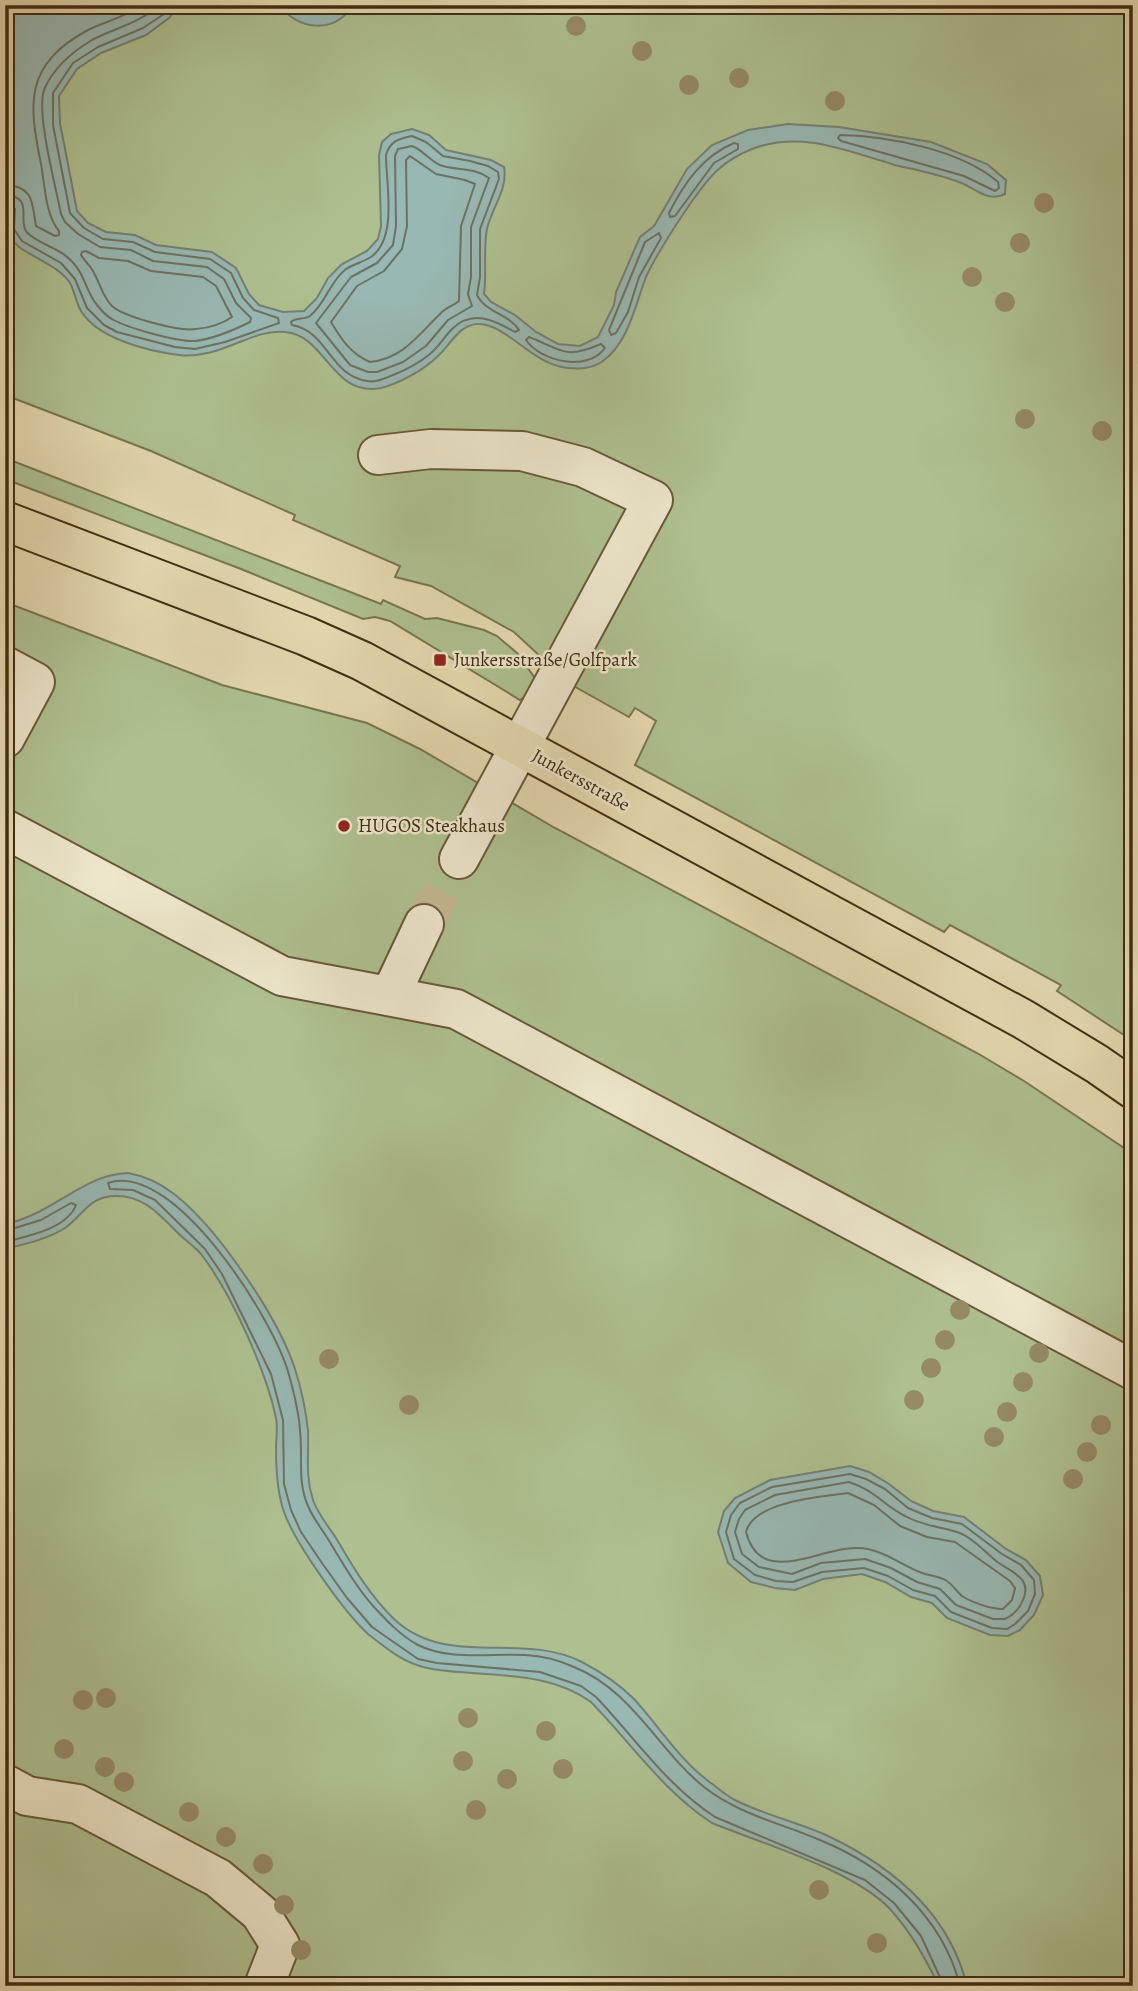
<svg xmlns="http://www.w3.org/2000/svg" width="1138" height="1991" viewBox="0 0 1138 1991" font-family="Alegreya,serif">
  <rect width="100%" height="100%" fill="#e4d8af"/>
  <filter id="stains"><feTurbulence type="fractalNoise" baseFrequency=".00286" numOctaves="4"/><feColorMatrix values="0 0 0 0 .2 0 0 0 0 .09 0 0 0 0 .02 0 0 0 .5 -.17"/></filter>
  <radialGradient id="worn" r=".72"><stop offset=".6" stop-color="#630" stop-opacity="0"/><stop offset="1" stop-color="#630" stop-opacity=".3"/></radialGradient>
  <!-- green -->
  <g fill="#aec090" stroke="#777652" stroke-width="2">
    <polygon points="5,5 1133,5 1133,1041 1057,991 1061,985 950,925 944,932 635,765 656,721 635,708 629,717 570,684 514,632 431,586 395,577 400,566 293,520 295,515 151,451 5,395"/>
    <polygon points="5,458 381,604 383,600 425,619 437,618 484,630 497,636 517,653 537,681 528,695 520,700 390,621 375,617 363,619 241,569 5,479"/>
    <polygon points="5,602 222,685 367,723 420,749 555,828 977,1053 1024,1081 1133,1154 1133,1986 5,1986"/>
  </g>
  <!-- water -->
  <g fill="#98b8b3" stroke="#758073" stroke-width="2">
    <path d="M5,5H179L169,18L146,35L101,53L77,69L59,96L60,123L77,211L88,223L106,232L135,235L156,245L212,252L236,268L249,294L259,305L283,312L304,311L317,298L328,278L342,264L367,251L378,239L381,226L379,155L382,142L391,134L412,129L429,135L446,150L491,160L504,167C508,190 492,207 487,229C483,249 487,273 484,294L491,302L515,315L536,332L558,344L580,346L598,337L614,305L616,292L640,237L654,226L687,169L712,145L748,130L788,124L839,127L931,142L987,164L1006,180L1005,194C987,203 976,188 959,182C938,174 916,170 895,165C847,151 801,130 752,149C742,153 728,161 720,168C700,184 657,253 646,277C635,305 629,342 603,361C592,369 580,369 568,368C530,364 507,323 477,324C459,325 450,345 438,356C424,370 400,383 381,388C332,398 326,335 285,332C252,328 220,360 179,355C148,351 98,339 81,311C76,303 75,292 70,283C56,261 14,253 9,234C5,223 9,195 8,182C3,123 5,64 5,5Z"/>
    <path d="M279,5H353C334,35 298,30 279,5Z"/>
    <path d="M128,1173C145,1176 160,1183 174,1194C217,1227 278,1317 295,1369C301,1388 306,1411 308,1431C309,1456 305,1476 313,1500C318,1514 328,1526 336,1538C353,1567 370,1596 395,1620C449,1669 521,1631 582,1662C599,1671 620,1685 634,1699C659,1726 680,1761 711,1783C719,1789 728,1797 737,1801C765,1815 797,1822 826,1835C892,1866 949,1912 967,1986H939C925,1958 911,1932 890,1909C853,1870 763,1844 712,1823C664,1792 631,1743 591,1702C552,1674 505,1676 459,1672C445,1671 430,1670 417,1665C400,1660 382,1645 368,1634C344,1612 295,1543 284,1512C277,1492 276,1470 276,1449C276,1439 278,1428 276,1418C266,1370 231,1293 201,1254C193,1245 182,1238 174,1229C157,1212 142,1196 117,1196C88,1196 85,1214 65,1228C48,1239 25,1244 5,1249V1224C52,1215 83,1174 128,1173Z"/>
    <polygon points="850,1466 869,1472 889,1484 911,1501 933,1511 964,1517 1006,1549 1026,1560 1040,1576 1043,1595 1034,1615 1020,1630 1008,1636 990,1635 947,1618 932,1603 911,1597 885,1582 862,1574 823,1579 795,1590 775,1588 751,1582 728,1563 718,1532 724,1511 735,1498 770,1480"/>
  </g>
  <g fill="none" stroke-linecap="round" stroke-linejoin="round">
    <!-- shore -->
    <g stroke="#6c7263" stroke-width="2">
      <path d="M840,135C889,136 961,150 998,182L999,188L995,191L964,176L841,141L838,138Z"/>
      <path d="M412,136L426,142L443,156L470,161L488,166L498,172L499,179L480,229V277L477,295C486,313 509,314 519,330L515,332C494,320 472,309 452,329C444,337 439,347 430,354C419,363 406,370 393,375C385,378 376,383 367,381C329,375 329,332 292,325L291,322C296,317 304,320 310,316C326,303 330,281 346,269C354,264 363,262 371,257C398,238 386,184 386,155C390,141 398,139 412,136Z"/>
      <path d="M734,143L738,144V149L714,163L675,216L670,217L669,213C684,183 703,156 734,143Z"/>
      <path d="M412,146C423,150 429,160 440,165C456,171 475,167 489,178L471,227V277L468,294L472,306L448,320L426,346L403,362L377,372H368L350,365L316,323L351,277L377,263L393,245L396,226L395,156L398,149Z"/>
      <path d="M410,156L436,174L465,180L475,184L461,226L459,301C453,306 445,308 440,314C419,334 403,359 370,362C351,354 341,339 331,322L357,286L384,271L402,249L407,226L406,160Z"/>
      <path d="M5,185C35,186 32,205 36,226L55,236L59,235V231C45,214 45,185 41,164C28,102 25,64 88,30C106,21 126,17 142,5"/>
      <path d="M5,195C34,197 18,218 26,231C31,240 57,248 66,256C86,272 84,289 97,305C101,310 106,316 112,319C127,328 178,342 195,341C213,339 234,330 250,322L251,318L236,303L224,279L207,267L153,261L131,250L100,247L78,234L65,222L61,214C56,187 36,114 44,90C53,68 72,52 92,40C115,28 140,23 159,5"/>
      <polyline points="5,204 11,205 15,209 14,229 22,241 61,263 75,279 87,308 104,325 117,332 175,347 195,349 225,342 279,323 278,318 254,310 243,298 231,273 210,259 155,252 133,242 103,239 84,228 70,213 53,125 53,93 73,63 98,47 143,28 164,14 170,5"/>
      <polygon points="659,233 661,238 639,277 628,312 616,333 611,335 609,330 645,242"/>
      <path d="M86,251L99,258L128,261L151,271L203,277L216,286L232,317C222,324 208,328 196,329C180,332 124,317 112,306C101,295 100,281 91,268C88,264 84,260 81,255L82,252Z"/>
      <path d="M529,337C563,350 563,360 601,344L605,348C588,372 541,362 526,340Z"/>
      <path d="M5,1231L41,1220L71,1203L76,1205C67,1229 27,1236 5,1242"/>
      <polygon points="850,1474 866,1479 885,1489 908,1508 932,1518 962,1524 1002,1554 1021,1565 1034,1580 1035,1594 1028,1611 1015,1624 1007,1629 992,1628 951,1612 935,1596 913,1590 888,1576 864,1568 822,1572 793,1582 776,1581 755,1575 734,1559 726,1532 731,1515 740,1503 772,1487"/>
      <path d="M849,1482C876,1491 883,1505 905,1516C923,1526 938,1526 957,1532C972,1537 984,1551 996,1561C1011,1572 1033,1578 1023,1600C1020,1608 1013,1615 1005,1619H993L956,1605L940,1589L917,1582L891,1568L865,1559L821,1563L792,1574L759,1567L742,1554L735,1532L739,1519L745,1510L775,1495Z"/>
      <path d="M848,1493L874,1505L900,1526L927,1537L955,1542L1010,1581L1015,1588L1012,1600L1003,1609C991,1609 973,1603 962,1596C957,1592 953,1585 947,1581C939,1576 930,1576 922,1573C903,1566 888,1553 868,1549C827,1540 762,1593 746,1532C754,1501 821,1497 848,1493Z"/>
      <path d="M944,1986L921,1936L894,1903L865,1880L715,1817C668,1787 635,1738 596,1697L581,1686L540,1672L437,1663L418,1659L372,1627L347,1598L322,1563L301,1532L291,1510L284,1484L283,1420L271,1374L222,1274L205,1249L155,1200L133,1190L110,1189L108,1183C174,1160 275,1321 289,1375C294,1393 299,1412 300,1431C303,1457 297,1481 308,1506C313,1518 321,1528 328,1539C342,1562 356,1587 374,1607C387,1621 401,1636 418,1645C449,1661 491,1653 525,1655C542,1656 559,1660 574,1667C632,1690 658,1750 704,1787C738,1814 780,1823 820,1840C885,1867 942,1915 960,1986"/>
    </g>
    <!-- minor-tunnel -->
    <polyline stroke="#c3b690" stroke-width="38" stroke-dasharray="38 19" stroke-linecap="butt" points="424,924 459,859"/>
    <!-- minor casing -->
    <g stroke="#69583a" stroke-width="42">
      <g id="minor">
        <polyline points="378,455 431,449 522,451 583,467 653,500 459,859"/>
        <polyline points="5,666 35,682 5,738"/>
        <polyline points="5,829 282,976 456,1009 1133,1370"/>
        <polyline points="390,996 424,924"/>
        <polyline points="5,1784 27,1796 78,1804 218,1878 260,1913 280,1945 264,1986"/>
      </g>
    </g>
    <!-- major casing -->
    <g stroke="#402d13" stroke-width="42">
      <polyline id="major" points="5,521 306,636 362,661 1023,1019 1097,1064 1133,1089"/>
    </g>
    <!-- minor -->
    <use href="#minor" stroke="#ede6cb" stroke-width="38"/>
    <!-- major -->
    <use href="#major" stroke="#e4d8af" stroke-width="38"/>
  </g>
  <!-- trees -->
  <g fill="#968a67">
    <circle cx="576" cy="26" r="10"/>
    <circle cx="642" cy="51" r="10"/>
    <circle cx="739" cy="78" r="10"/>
    <circle cx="689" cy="85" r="10"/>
    <circle cx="835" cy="101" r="10"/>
    <circle cx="1044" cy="203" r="10"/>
    <circle cx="1020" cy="243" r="10"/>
    <circle cx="972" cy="277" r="10"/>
    <circle cx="1005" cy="302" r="10"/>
    <circle cx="1025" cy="419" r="10"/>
    <circle cx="1102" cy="431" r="10"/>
    <circle cx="960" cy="1310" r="10"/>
    <circle cx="945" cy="1340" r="10"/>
    <circle cx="1039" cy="1353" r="10"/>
    <circle cx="329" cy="1359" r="10"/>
    <circle cx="931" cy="1368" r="10"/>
    <circle cx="1023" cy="1382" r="10"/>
    <circle cx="914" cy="1400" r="10"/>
    <circle cx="409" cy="1405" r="10"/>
    <circle cx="1007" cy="1412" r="10"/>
    <circle cx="1101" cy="1425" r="10"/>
    <circle cx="994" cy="1437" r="10"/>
    <circle cx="1087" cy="1452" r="10"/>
    <circle cx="1073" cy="1479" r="10"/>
    <circle cx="106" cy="1698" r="10"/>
    <circle cx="83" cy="1700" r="10"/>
    <circle cx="468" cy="1718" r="10"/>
    <circle cx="546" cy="1731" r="10"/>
    <circle cx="64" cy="1749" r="10"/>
    <circle cx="463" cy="1761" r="10"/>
    <circle cx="105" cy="1767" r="10"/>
    <circle cx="563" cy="1769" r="10"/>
    <circle cx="507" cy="1779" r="10"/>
    <circle cx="124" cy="1782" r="10"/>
    <circle cx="476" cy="1810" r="10"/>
    <circle cx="189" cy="1812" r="10"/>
    <circle cx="226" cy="1837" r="10"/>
    <circle cx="263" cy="1864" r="10"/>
    <circle cx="819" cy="1890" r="10"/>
    <circle cx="284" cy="1905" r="10"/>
    <circle cx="877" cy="1943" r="10"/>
    <circle cx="301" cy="1950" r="10"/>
  </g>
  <!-- markers -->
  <g fill="#8f2418" stroke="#ede6cb" stroke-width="2.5">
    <rect x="433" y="653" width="14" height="14" rx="3.5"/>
    <circle cx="344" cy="826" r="7"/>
  </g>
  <g text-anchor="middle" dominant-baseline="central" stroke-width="5" stroke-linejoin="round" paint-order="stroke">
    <!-- poi labels -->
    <g font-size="19" fill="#402d13" stroke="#ede6cb" text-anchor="start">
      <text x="454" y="660">Junkersstraße/Golfpark</text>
      <text x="358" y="826">HUGOS Steakhaus</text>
    </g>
    <!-- street labels -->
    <g font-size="19" fill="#402d13" stroke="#ede6cb">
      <text transform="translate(581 780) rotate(29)">Junkersstraße</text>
    </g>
  </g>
  <!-- margin -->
  <rect width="1138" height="1991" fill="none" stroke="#e4d8af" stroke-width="28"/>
  <rect x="7" y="7" width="1124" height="1977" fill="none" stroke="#402d13" stroke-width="3.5"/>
  <rect x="14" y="14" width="1110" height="1963" fill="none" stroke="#402d13" stroke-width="2"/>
  <rect width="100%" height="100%" filter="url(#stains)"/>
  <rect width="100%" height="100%" fill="url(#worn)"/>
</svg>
